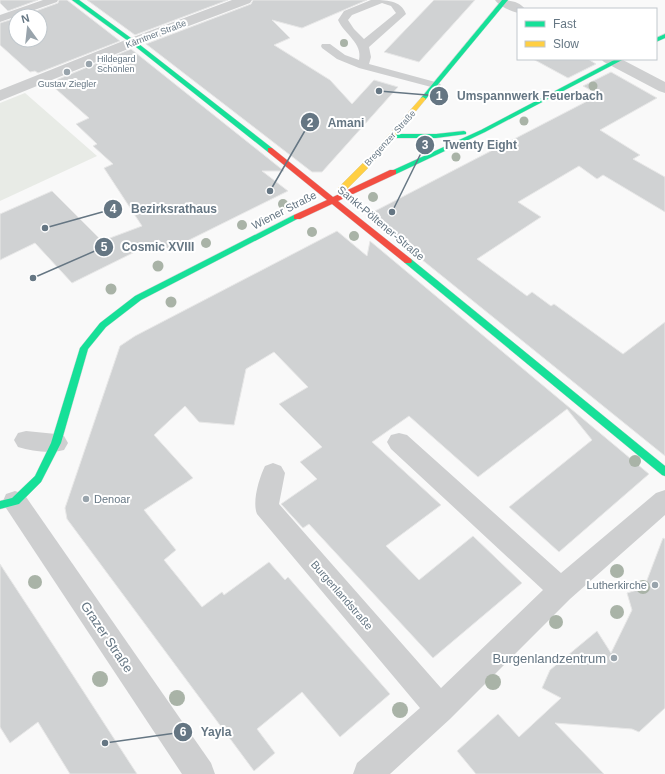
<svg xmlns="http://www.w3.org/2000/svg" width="665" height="774" viewBox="0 0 665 774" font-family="Arial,sans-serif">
  <rect width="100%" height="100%" fill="#f9f9f9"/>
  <!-- green -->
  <polygon fill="#e8ebe6" points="25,93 97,156 0,201 0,103"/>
  <!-- building -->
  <g fill="#d0d2d3" stroke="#e8e8e8">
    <polygon points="0,0 38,0 8,11 0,3"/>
    <polygon points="59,0 67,0 120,41 38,73 35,71 30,72 0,45 0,23 16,18 16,40 40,40 40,16 22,16 58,3"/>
    <polygon points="87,0 228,0 135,35"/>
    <polygon points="253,0 367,0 302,28 272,20 290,38 274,45 330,80 352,104 374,80 398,87 322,172 312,172 146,44 251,4"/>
    <polygon points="434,0 475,0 419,62 384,52"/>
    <polygon points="131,49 284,171 262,171 288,191 169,250 159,240 72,283 35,243 0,260 0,214 52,191 102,241 142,226 104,168 113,164 93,146 97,144 76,124 89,118 49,83"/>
    <polygon points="533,59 588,59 596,64 568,78"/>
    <polygon points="611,72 657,98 600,130 640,155 633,159 665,177 665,212 603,175 597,179 579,166 518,202 541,217 477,259 527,296 532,292 551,306 554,304 623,354 665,322 665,456 374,221 375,211 599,95 583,86"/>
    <polygon points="337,231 367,256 370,241 649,474 559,552 509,507 592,440 567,409 478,477 409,416 372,442 441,505 386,546 419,580 473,536 522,583 433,658 309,524 303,528 281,504 317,479 300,462 322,447 279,404 308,387 274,352 246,369 234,425 199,422 185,406 154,435 193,478 144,510 176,550 164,560 202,607 222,592 224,595 269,562 285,580 288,577 390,694 340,737 302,692 257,729 275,753 254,771 67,519 65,508 120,346 135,336"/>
    <polygon points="663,538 665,539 665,708 639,732 632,729 555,723 604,774 476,774 457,751 498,714 519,737 561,698 542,688 550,670 597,631 611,653 632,610 627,593 644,588"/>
    <polygon points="0,564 65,663 137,774 70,774 38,722 10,743 0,727"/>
  </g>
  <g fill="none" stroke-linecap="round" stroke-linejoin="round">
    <!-- fast casing -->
    <g stroke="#d5d6d7" stroke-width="1">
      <g id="fast">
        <polygon points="72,0 79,0 135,41 272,148 272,152 268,152 131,43"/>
        <polygon points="502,0 508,0 425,100 421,100 421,98"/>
        <polygon points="665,34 665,38 656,42 656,38"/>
        <polygon points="616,59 624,59 485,132 396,174 390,174 389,172 481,130"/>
        <polygon points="464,131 466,132 466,134 436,138 391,138 388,136 391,134 436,134"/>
        <polygon points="294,215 300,215 301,217 141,300 106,327 88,349 61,443 41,482 19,504 0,509 0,501 12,498 35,476 51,443 80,348 100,323 135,296"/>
        <polygon points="408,258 411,259 665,466 665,476 662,475 405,263 404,261 405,259"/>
      </g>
    </g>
    <!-- slow casing -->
    <g stroke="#d5d6d7" stroke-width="1">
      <polygon id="slow" points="423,97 426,99 425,100 374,162 343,193 337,193 337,189 368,158 421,98"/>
    </g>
    <!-- jam casing -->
    <g stroke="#d5d6d7" stroke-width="1">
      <polygon id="jam" points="268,148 272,148 333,197 390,170 396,170 396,174 338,201 411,259 412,261 411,263 405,263 332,204 300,219 294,219 294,215 327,200 268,152"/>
    </g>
    <!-- lane -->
    <g fill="#cecfd0" fill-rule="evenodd">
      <polygon points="43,0 58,0 57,2 0,22 0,15"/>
      <path d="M371,0C386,0 401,0 406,14L369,47L371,57L369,64L439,83L441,85L439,87L435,88L359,68L337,59L322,48L321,46L322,44H330L345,55L359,60C363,43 344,34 338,20L344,11ZM382,3L391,6L396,13L364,39L354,29L348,20L352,15Z"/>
    </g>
    <!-- street -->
    <g fill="#cecfd0" fill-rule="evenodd">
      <polygon points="232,0 252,0 250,3 138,45 0,101 0,90 128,39"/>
      <path d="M495,0C506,0 518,0 525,9H518V13C510,11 499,6 495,0Z"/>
      <polygon points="601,59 621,59 665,82 665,93 659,91 604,62"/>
      <path d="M26,431L56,434L64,436L68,443L64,450C50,454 32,451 18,447L14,440L18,433Z"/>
      <path d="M399,433L407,435L561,573L656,493L665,490V515L570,599L450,719L390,774H353L357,763L420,708L257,514C252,502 259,478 265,466L273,463L281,466L285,473L279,504L441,688L543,590L391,449L387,442L391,435Z"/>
      <polygon points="15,491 24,494 211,763 215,774 182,774 6,508 3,501 6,494"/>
    </g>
    <!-- fast -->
    <use href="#fast" fill="#16e098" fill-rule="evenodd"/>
    <!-- slow -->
    <use href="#slow" fill="#ffcf43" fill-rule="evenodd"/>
    <!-- jam -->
    <use href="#jam" fill="#f24e42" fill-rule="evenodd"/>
  </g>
  <!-- trees -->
  <g fill="#a9b3a7">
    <circle cx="344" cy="43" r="4"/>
    <circle cx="593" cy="86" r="4.5"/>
    <circle cx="524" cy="121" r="4.5"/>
    <circle cx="456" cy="157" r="4.5"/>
    <circle cx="373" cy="197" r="5"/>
    <circle cx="283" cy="204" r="5"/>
    <circle cx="242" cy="225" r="5"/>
    <circle cx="312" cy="232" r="5"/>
    <circle cx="354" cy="236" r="5"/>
    <circle cx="206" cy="243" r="5"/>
    <circle cx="158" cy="266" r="5.5"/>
    <circle cx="111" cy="289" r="5.5"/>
    <circle cx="171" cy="302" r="5.5"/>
    <circle cx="635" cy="461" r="6"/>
    <circle cx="617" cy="571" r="7"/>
    <circle cx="35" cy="582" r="7"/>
    <circle cx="643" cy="587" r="7"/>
    <circle cx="617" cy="612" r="7"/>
    <circle cx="556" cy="622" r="7"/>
    <circle cx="100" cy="679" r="8"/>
    <circle cx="493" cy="682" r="8"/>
    <circle cx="177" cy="698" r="8"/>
    <circle cx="400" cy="710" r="8"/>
  </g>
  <!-- markers -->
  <g fill="#99a4ac" stroke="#fff" stroke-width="1.5">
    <circle cx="89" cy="64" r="4"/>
    <circle cx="67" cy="72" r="4"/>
    <circle cx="86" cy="499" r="4"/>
    <circle cx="655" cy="585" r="4"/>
    <circle cx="614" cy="658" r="4"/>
  </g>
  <g text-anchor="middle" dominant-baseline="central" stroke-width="4" stroke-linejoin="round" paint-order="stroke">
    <!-- far-street labels -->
    <g font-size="9" fill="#657683" stroke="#fff">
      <text transform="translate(156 34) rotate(-21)">Kärntner Straße</text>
      <text transform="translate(390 138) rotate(-48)">Bregenzer Straße</text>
    </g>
    <!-- far-poi labels -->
    <g font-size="9" fill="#657683" stroke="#fff" text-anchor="start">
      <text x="97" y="59">Hildegard<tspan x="97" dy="10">Schönlen</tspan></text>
      <text x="67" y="84" text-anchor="middle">Gustav Ziegler</text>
    </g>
    <!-- street labels -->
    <g font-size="11" fill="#657683" stroke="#fff">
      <text transform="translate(284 210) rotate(-27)">Wiener Straße</text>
      <text transform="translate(381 223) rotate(40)">Sankt-Pöltener-Straße</text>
      <text transform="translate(342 595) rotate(49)">Burgenlandstraße</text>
    </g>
    <!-- poi labels -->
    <g font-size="11" fill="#657683" stroke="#fff" text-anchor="start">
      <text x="94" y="499">Denoar</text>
      <text x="647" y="585" text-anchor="end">Lutherkirche</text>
    </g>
    <!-- near-street labels -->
    <g font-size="13" fill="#657683" stroke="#fff">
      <text transform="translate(107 637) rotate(56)">Grazer Straße</text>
    </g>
    <!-- near-poi labels -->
    <g font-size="13" fill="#657683" stroke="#fff" text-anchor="end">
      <text x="606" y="658">Burgenlandzentrum</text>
    </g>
  </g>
  <!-- callouts -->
  <path fill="none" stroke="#657683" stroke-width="1.5" d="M379 91L439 96M270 191L310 122M392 212L425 145M45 228L113 209M33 278L104 247M105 743L183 732"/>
  <g fill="#657683" stroke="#fff" stroke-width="1.5">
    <circle cx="379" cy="91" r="4"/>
    <circle cx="270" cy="191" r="4"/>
    <circle cx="392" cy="212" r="4"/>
    <circle cx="45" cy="228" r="4"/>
    <circle cx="33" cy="278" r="4"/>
    <circle cx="105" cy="743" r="4"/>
    <circle cx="439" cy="96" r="10"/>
    <circle cx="310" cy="122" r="10"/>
    <circle cx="425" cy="145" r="10"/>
    <circle cx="113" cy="209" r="10"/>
    <circle cx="104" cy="247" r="10"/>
    <circle cx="183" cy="732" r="10"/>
  </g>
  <g font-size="12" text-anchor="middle" font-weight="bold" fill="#fff">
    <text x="439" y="100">1</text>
    <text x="310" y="127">2</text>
    <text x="425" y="149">3</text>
    <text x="113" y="213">4</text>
    <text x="104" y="251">5</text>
    <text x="183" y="736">6</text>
  </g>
  <g font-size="12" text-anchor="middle" font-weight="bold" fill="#657683" stroke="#fff" stroke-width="4" stroke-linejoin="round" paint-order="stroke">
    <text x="530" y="100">Umspannwerk Feuerbach</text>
    <text x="346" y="127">Amani</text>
    <text x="480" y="149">Twenty Eight</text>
    <text x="174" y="213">Bezirksrathaus</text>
    <text x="158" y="251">Cosmic XVIII</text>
    <text x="216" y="736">Yayla</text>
  </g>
  <!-- legend -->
  <rect x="517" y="8" width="140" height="52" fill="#ffffff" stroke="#c1c8cd"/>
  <rect x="525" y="21" width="20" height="6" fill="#16e098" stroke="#c1c8cd"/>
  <text x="553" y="28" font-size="12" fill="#657683">Fast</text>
  <rect x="525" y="41" width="20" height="6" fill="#ffcf43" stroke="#c1c8cd"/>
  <text x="553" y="48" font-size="12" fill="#657683">Slow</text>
  <!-- north arrow -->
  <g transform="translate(28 28) rotate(345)"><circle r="19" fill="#ffffff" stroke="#c1c8cd"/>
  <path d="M0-3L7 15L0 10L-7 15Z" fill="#99a4ac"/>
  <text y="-6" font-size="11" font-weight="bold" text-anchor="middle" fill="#657683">N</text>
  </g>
</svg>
